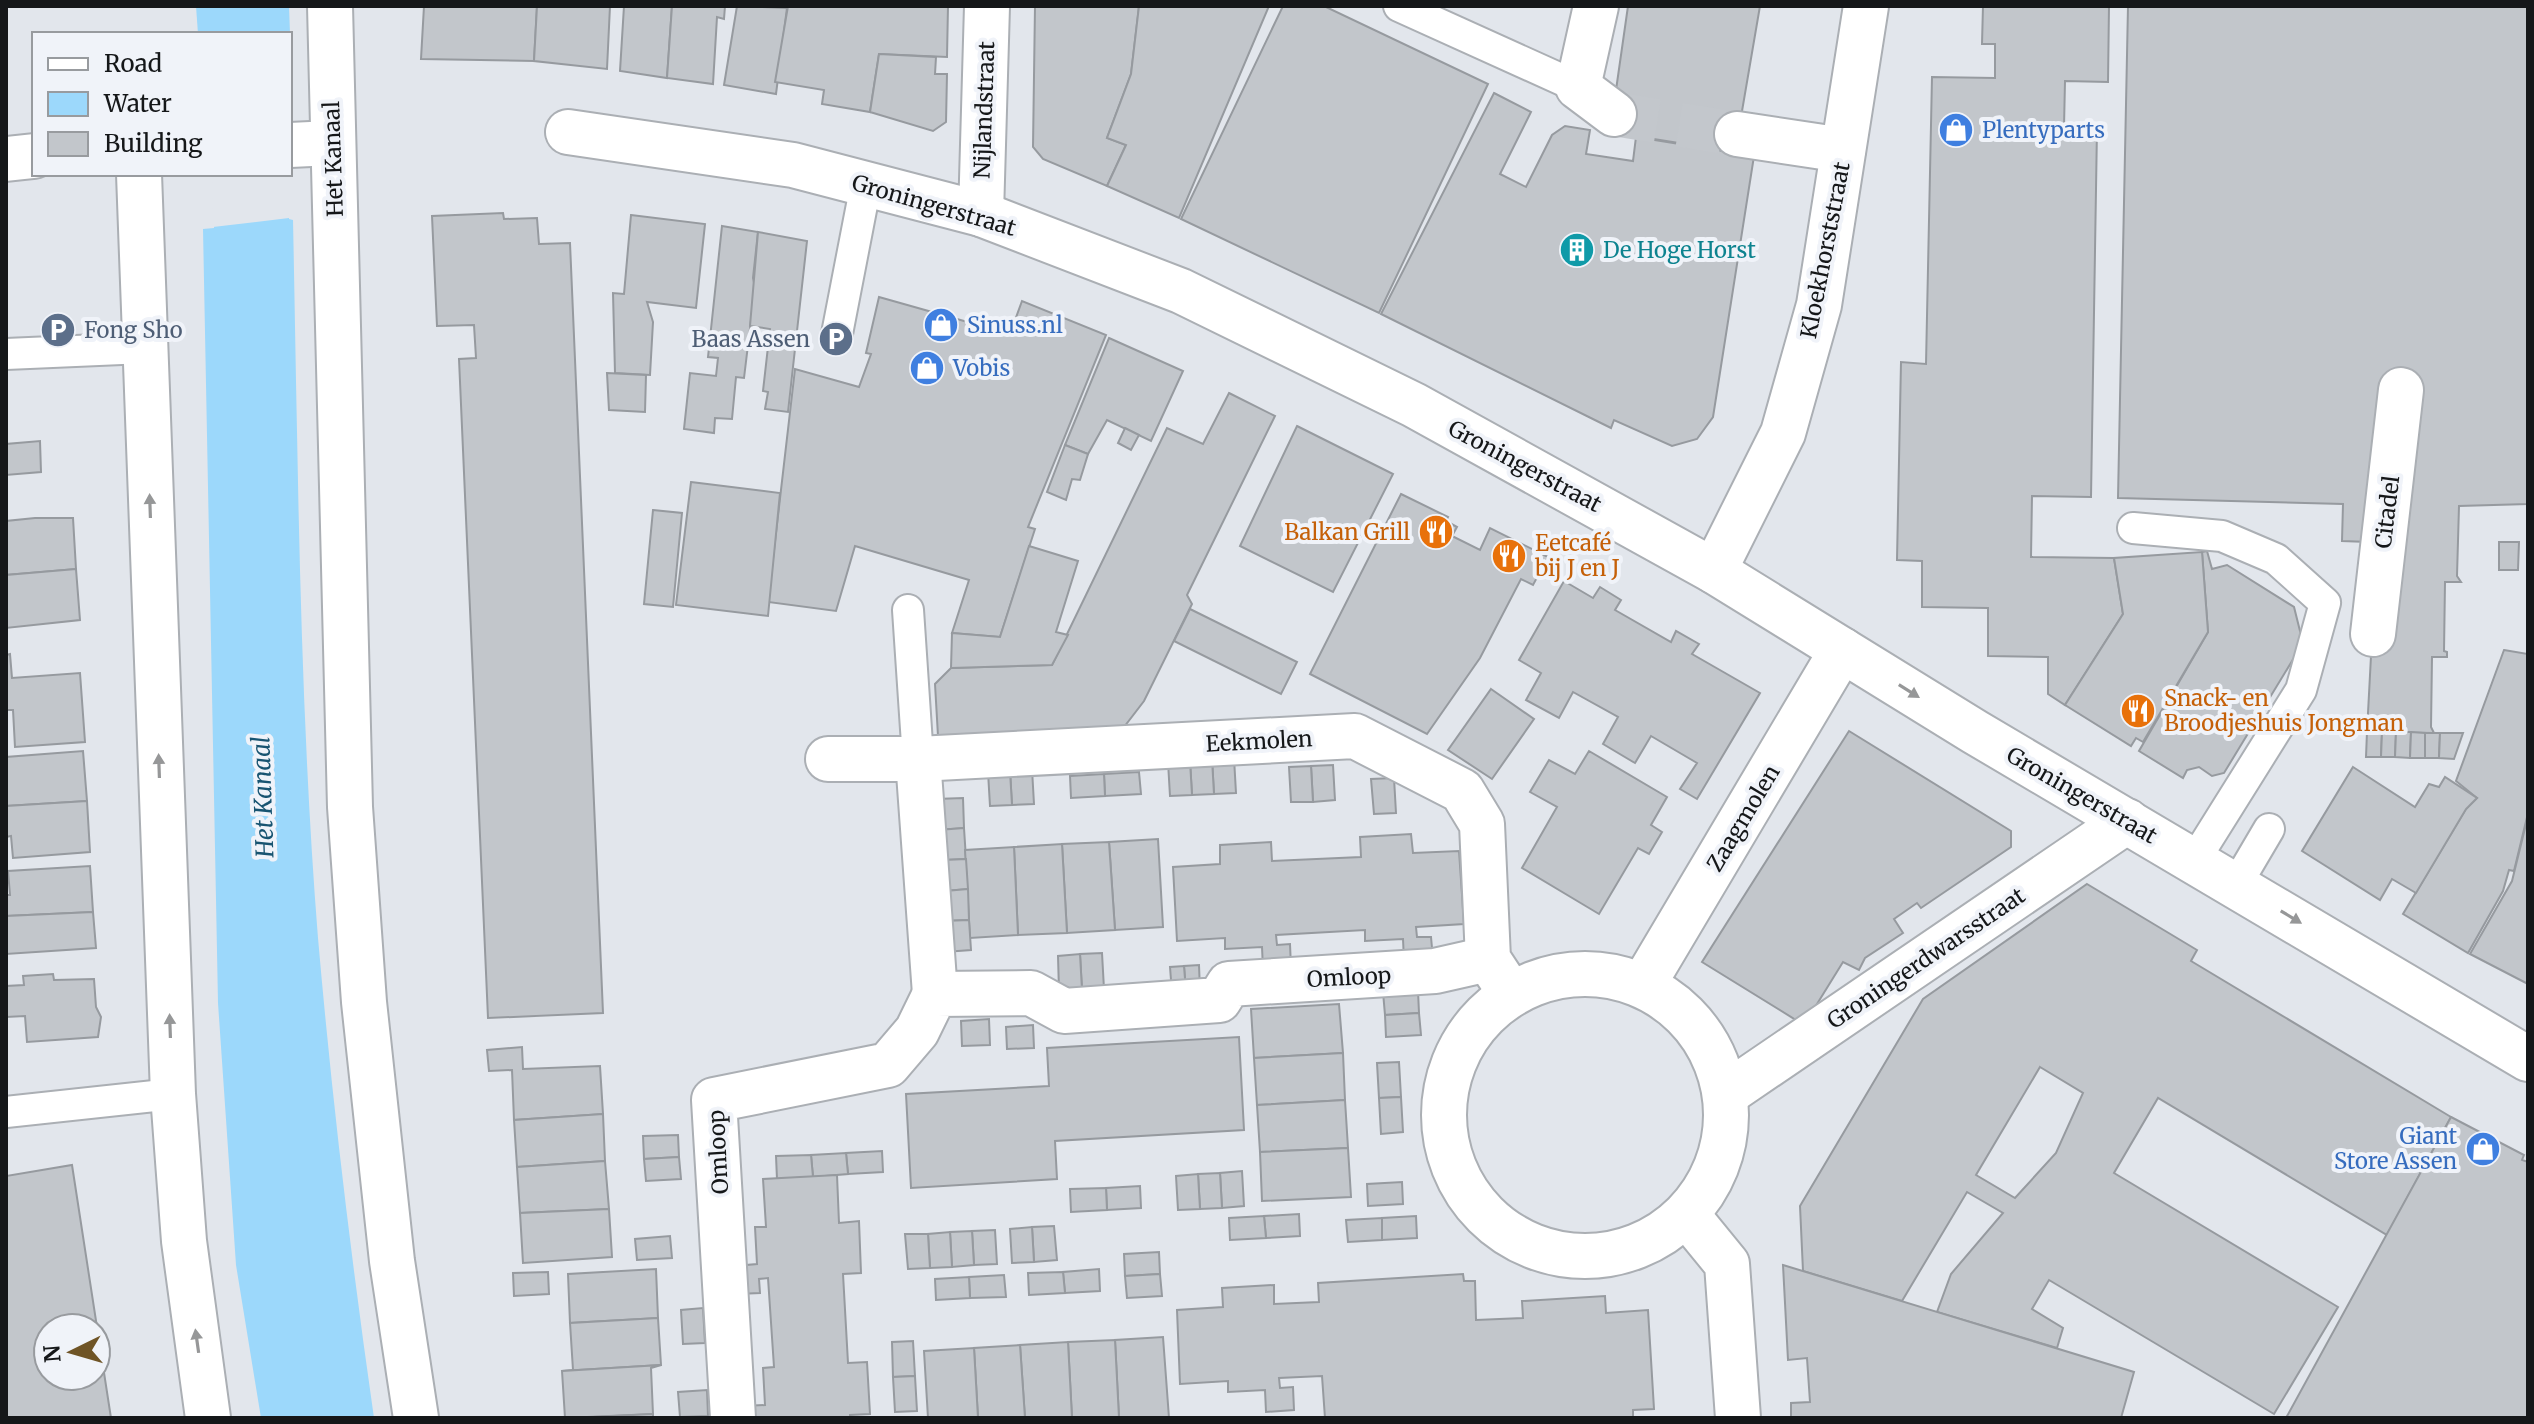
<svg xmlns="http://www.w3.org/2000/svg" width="2534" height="1424" viewBox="0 0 2534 1424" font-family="Merriweather,serif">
  <rect width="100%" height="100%" fill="#e2e6ec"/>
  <!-- water -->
  <g fill="#9cd8fb">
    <polygon points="196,6 289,6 290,34 198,34"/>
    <path d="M213,174H287L289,219L293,220C298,459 299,699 318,938C332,1099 351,1258 374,1418H261L236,1265L218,1003L203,229L214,228Z"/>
  </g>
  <!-- pier -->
  <polygon fill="#e2e6ec" points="212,174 289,174 289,218 213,227"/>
  <!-- building -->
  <g fill="#c2c6cb" stroke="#969a9f" stroke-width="2" fill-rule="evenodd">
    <polygon points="424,6 537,6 534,61 421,59"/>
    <polygon points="537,6 610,6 607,69 534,61"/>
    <polygon points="624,6 672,6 667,78 620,71"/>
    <polygon points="672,6 725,6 724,19 717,17 713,84 667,78"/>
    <polygon points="737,6 787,8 776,94 724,85"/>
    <polygon points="788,6 948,6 947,57 879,54 870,112 822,104 824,90 775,82"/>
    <polygon points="1035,6 1139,6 1131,74 1107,138 1126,145 1107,186 1043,159 1033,147"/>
    <polygon points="1139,6 1269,6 1179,218 1107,186 1126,145 1107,138 1131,74"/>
    <polygon points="1283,6 1324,6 1488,84 1379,313 1181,219"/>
    <polygon points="1628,6 1760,6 1735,152 1610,132"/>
    <polygon points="1983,6 2109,6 2108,82 2065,81 2064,127 2097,128 2091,497 2032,496 2031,557 2114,558 2123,614 2065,705 2048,694 2048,657 1988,656 1988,608 1922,607 1922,561 1897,560 1901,362 1926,364 1932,77 1995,78 1995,44 1982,44"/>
    <polygon points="2128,6 2528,6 2528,504 2459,506 2457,576 2461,582 2445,582 2444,651 2447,652 2447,657 2432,657 2431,727 2434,733 2367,732 2371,656 2368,650 2369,542 2342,541 2343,504 2118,498"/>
    <polygon points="879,54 936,57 935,74 947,74 946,122 933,131 870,112"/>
    <polygon points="1494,93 1531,112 1500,174 1526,187 1552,135 1565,126 1590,130 1586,154 1633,161 1636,137 1754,156 1713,417 1697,439 1672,446 1614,420 1611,428 1381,314"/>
    <polygon points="503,213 504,219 537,218 539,244 570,243 603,1013 488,1018 459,359 476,358 474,325 437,326 432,216"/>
    <polygon points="631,215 705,224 696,308 647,302 653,322 650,375 615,373 613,293 624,294"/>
    <polygon points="722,226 758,232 753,278 755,287 744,378 736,377 732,419 715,418 714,433 684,429 690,373 716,376 718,358 708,357"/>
    <polygon points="758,232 807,241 788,412 765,409 768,392 763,391 770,329 750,326"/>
    <polygon points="879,297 1010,334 1022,301 1106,335 1028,527 1035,529 1000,637 952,633 969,580 855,546 836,611 768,602 795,369 859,387 871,354 866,353"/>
    <polygon points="1109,338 1183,371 1151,441 1107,420 1088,454 1065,445"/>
    <polygon points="607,373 646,375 645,412 609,410"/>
    <polygon points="1229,393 1275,416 1187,595 1192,604 1144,701 1124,727 938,736 935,684 951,668 1052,665 1167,428 1203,444"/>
    <polygon points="1297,426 1393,474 1333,592 1240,546"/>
    <polygon points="1125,428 1139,435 1131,450 1118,443"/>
    <polygon points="40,441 41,472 6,475 6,444"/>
    <polygon points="1065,445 1088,454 1080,480 1072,479 1066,500 1047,492"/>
    <polygon points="691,482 780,493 768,616 676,605"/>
    <polygon points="1401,494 1448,517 1446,521 1457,527 1452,536 1480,550 1490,528 1548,557 1533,585 1521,579 1480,658 1427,734 1310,674"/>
    <polygon points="653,510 682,513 673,607 644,604"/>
    <polygon points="35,518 73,518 76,569 6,575 6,521"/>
    <polygon points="2499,542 2519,542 2518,570 2499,570"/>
    <polygon points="1029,546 1078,561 1056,632 1068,635 1052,665 951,668 952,633 1000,637"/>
    <polygon points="2207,551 2212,569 2227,565 2294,607 2303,643 2224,773 2212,776 2199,767 2187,770 2183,778 2139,751 2208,632 2202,552"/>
    <polygon points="2202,552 2208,632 2143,742 2136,738 2131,746 2065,705 2123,614 2114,558"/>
    <polygon points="76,569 80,620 6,628 6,575"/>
    <polygon points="1564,581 1593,598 1600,587 1621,600 1615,610 1671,642 1676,631 1699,644 1692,654 1760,693 1697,799 1680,789 1697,763 1651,736 1635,763 1603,744 1618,717 1573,692 1559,718 1526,700 1541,673 1519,660"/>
    <polygon points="1190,609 1297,662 1281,694 1174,641"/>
    <polygon points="2504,650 2528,654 2528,813 2514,871 2509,870 2503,891 2468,953 2403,914 2466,809 2477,798 2456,781"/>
    <polygon points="10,654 12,678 80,673 85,742 15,747 13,710 6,710 6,655"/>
    <polygon points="1491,689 1534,719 1492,779 1448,750"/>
    <polygon points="1849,731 2011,831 2011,847 1921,908 1917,903 1894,919 1903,933 1865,958 1859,970 1843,962 1804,1025 1702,962"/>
    <polygon points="2367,732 2382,732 2381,757 2366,757"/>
    <polygon points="2382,732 2396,732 2395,757 2381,757"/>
    <polygon points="2396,732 2411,732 2410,758 2395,757"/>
    <polygon points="2411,732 2425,733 2425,758 2410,758"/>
    <polygon points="2425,733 2440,733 2439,758 2425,758"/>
    <polygon points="2440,733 2463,733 2454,759 2439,758"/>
    <polygon points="83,751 87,801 6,806 6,757"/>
    <polygon points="1589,751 1667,797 1651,825 1662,832 1649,854 1638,848 1599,914 1522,868 1557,807 1530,792 1549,760 1575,774"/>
    <polygon points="1234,758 1236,793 1214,794 1212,759"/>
    <polygon points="1212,759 1214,794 1192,795 1190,761"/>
    <polygon points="1190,761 1192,795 1170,796 1168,762"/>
    <polygon points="1333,765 1335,800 1313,802 1311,766"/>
    <polygon points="1311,766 1313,802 1291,802 1289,767"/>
    <polygon points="2353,767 2415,807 2429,784 2439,787 2445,777 2477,798 2466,809 2416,893 2392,879 2380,900 2302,851"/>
    <polygon points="1032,769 1034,804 1012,805 1010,771"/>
    <polygon points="1010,771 1012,805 990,806 988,772"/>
    <polygon points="1139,772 1141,794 1105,796 1104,774"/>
    <polygon points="1104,774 1105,796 1071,798 1070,776"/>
    <polygon points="1394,778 1396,813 1374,814 1371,779"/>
    <polygon points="963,798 964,828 938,830 936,799"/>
    <polygon points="87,801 90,852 13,858 11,836 6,837 6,806"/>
    <polygon points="2528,816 2528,984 2470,954 2512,881"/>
    <polygon points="964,828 966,859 944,860 938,830"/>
    <polygon points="1411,834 1413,853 1459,851 1464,924 1416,927 1417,937 1431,937 1433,959 1404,961 1403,939 1365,941 1365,930 1276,935 1277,945 1290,944 1291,967 1263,969 1262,947 1225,949 1225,938 1177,941 1173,867 1220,864 1220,845 1271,842 1272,861 1361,857 1360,837"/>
    <polygon points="1158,839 1163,927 1115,930 1109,842"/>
    <polygon points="1109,842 1115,930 1067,933 1062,844"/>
    <polygon points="1062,844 1067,933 1018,935 1014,847"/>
    <polygon points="1014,847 1018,935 970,938 965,850"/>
    <polygon points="966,859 968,889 945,891 944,860"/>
    <polygon points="90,866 93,912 6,916 6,895 10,895 8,871"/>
    <path d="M2087,884L2197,950L2191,961L2451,1117L2387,1235L2158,1098L2114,1173L2338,1307L2274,1414L2049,1280L2032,1309L2063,1328L2057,1348L1937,1312L1951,1274L2003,1213L1967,1192L1902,1301L1803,1271L1800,1206L1923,999ZM2040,1067L2083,1093L2056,1153L2015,1198L1976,1175Z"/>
    <polygon points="968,889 969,920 943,921 945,891"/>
    <polygon points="93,912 96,948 6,954 6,916"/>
    <polygon points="969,920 971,950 945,952 943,921"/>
    <polygon points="1102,953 1104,989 1082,990 1080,954"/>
    <polygon points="1080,954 1082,990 1059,991 1058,956"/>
    <polygon points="1199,965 1200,991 1186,992 1184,966"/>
    <polygon points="1184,966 1186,992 1172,993 1170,967"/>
    <polygon points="53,974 54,980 94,979 96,1007 101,1017 98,1037 27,1042 25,1016 6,1017 6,986 24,985 23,976"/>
    <polygon points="1418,991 1419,1013 1385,1015 1383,992"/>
    <polygon points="1339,1004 1343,1053 1254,1058 1251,1009"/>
    <polygon points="1419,1013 1421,1035 1386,1037 1385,1015"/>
    <polygon points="989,1019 990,1045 962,1046 961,1021"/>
    <polygon points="1033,1025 1034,1048 1007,1049 1006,1027"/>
    <polygon points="1239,1037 1244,1130 1055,1141 1057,1179 911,1188 906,1094 1049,1086 1047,1048"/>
    <polygon points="522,1047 523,1069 600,1066 603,1114 514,1120 512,1070 489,1071 487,1050"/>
    <polygon points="1343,1053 1345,1100 1257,1105 1254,1058"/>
    <polygon points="1399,1062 1401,1097 1379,1098 1377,1063"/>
    <polygon points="1401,1097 1403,1132 1381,1134 1379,1098"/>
    <polygon points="1345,1100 1348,1148 1260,1152 1257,1105"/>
    <polygon points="603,1114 605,1161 517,1167 514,1120"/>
    <polygon points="2451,1117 2524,1155 2522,1160 2528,1162 2528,1418 2286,1418"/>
    <polygon points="678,1135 679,1157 644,1159 643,1136"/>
    <polygon points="1348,1148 1351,1197 1262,1201 1260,1152"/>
    <polygon points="882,1151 883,1172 848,1174 846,1153"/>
    <polygon points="846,1153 848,1174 813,1177 811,1155"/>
    <polygon points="811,1155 813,1177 777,1179 776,1156"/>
    <polygon points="679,1157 681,1179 646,1181 644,1159"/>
    <polygon points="605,1161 609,1209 520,1213 517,1167"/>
    <path d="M72,1165L111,1418H6V1176ZM48,1328H96V1376H48Z"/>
    <polygon points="1242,1171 1244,1206 1222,1208 1220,1173"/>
    <polygon points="1220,1173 1222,1208 1200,1209 1198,1174"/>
    <polygon points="1198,1174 1200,1209 1178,1210 1176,1176"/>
    <polygon points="837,1175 839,1223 859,1221 861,1273 843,1274 848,1363 867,1362 870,1414 850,1415 850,1418 743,1418 743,1406 765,1405 763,1368 774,1367 768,1278 759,1279 760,1293 737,1294 735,1266 757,1264 755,1227 766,1227 763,1179"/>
    <polygon points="1402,1182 1403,1204 1368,1206 1367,1184"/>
    <polygon points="1140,1186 1141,1208 1107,1210 1106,1188"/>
    <polygon points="1106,1188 1107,1210 1071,1212 1070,1189"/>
    <polygon points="609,1209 612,1257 523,1263 520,1213"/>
    <polygon points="1299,1214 1300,1236 1266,1238 1264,1216"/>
    <polygon points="1264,1216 1266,1238 1230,1240 1229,1218"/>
    <polygon points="1416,1216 1417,1238 1382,1240 1382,1218"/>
    <polygon points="1382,1218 1382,1240 1348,1242 1346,1220"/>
    <polygon points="1054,1226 1057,1260 1034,1262 1032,1227"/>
    <polygon points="1032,1227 1034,1262 1012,1263 1010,1229"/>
    <polygon points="995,1230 997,1264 974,1265 972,1231"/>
    <polygon points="972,1231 974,1265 952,1267 950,1232"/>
    <polygon points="950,1232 952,1267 930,1268 928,1234"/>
    <polygon points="905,1234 928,1234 930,1268 908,1269"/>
    <polygon points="670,1236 672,1258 637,1260 635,1239"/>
    <polygon points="1159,1252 1160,1274 1125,1276 1124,1254"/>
    <polygon points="1783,1265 2134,1372 2121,1418 1791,1418 1791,1403 1810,1402 1807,1358 1788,1360"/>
    <polygon points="656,1269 658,1318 570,1323 568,1274"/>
    <polygon points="1099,1269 1100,1291 1065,1293 1063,1272"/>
    <polygon points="548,1272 549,1294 514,1296 513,1273"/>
    <polygon points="1063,1272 1065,1293 1029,1295 1028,1273"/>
    <polygon points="1160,1274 1162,1296 1127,1298 1125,1276"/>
    <polygon points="1463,1274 1464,1281 1475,1281 1476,1320 1523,1318 1522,1301 1605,1296 1606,1313 1648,1310 1654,1409 1633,1410 1633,1418 1325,1418 1322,1376 1279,1378 1280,1388 1293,1387 1294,1410 1266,1412 1265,1390 1228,1392 1228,1381 1180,1384 1177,1310 1223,1307 1222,1288 1274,1285 1274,1304 1319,1302 1318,1283"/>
    <polygon points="1004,1275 1006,1297 970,1298 969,1277"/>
    <polygon points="969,1277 970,1298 936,1300 935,1279"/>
    <polygon points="703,1308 705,1343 683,1344 681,1310"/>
    <polygon points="658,1318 661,1365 562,1371 573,1370 570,1323"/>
    <polygon points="1163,1337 1169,1418 1119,1418 1115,1340"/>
    <polygon points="1115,1340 1119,1418 1072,1418 1068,1342"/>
    <polygon points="913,1341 915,1376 893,1377 892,1342"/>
    <polygon points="1068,1342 1072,1418 1025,1418 1020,1345"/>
    <polygon points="1020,1345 1025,1418 978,1418 974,1348"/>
    <polygon points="974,1348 978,1418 928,1418 924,1351"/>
    <polygon points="661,1365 651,1368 653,1414 565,1418 562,1371"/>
    <polygon points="915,1376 917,1411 895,1412 893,1377"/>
    <polygon points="707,1390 708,1416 680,1417 678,1392"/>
    <polygon points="653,1414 653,1418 573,1418"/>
  </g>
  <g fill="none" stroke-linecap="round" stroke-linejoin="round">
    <!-- minor-tunnel -->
    <polyline stroke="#c3c7cc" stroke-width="44" stroke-dasharray="44 22" stroke-linecap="butt" points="1614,114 1737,134"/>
    <!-- service casing -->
    <g stroke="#abafb4" stroke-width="34">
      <g id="service">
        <polyline points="1399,6 1578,87"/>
        <polyline points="836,339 866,184"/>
        <polyline points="6,354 145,348"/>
        <polyline points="2133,528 2222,536 2276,559 2325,603 2301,690 2194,861"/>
        <polyline points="908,610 918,759"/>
        <polyline points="2236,885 2269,829"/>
        <polyline points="6,1112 173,1094"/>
      </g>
    </g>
    <!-- pedestrian casing -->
    <g stroke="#abafb4" stroke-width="48">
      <g id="pedestrian">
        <polyline points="2373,634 2401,390"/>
        <polyline points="918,759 935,994"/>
        <polyline points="1726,1094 2127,821"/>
        <polyline points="733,1418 714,1100 888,1065 917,1031 935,994 1031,993 1064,1011 1219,1000 1229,984 1435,971 1488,959"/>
      </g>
    </g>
    <!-- minor casing -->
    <g stroke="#abafb4" stroke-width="48">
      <g id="minor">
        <polyline points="1596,6 1578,87 1614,114"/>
        <polyline points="568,132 793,165 981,214 1181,291 1414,405 1714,571 1975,732 2528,1059"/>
        <polyline points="1737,134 1843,150"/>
        <polyline points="139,174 173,1094 184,1241 208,1418"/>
        <polyline points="981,214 987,6"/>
        <polyline points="1714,571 1783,433 1819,305 1866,6"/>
        <polyline points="828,759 918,759 1355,736 1462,791 1482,824 1488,959 1511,994"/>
        <circle cx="1585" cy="1115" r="141"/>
        <polyline points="1643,985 1842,650"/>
        <polyline points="1687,1215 1727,1264 1738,1418"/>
      </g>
    </g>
    <!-- tertiary casing -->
    <g stroke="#abafb4" stroke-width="48">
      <g id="tertiary">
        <polyline points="290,145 332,143"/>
        <polyline points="6,159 34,156"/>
      </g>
    </g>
    <!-- secondary casing -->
    <g stroke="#abafb4" stroke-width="48">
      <polyline id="secondary" points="330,6 350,807 364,1002 392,1261 416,1418"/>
    </g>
    <!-- service -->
    <use href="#service" stroke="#fff" stroke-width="30"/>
    <!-- pedestrian -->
    <use href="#pedestrian" stroke="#fff" stroke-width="44"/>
    <!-- minor -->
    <use href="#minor" stroke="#fff" stroke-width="44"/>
    <!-- tertiary -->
    <use href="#tertiary" stroke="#fff" stroke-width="44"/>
    <!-- secondary -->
    <use href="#secondary" stroke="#fff" stroke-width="44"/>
  </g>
  <!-- one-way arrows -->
  <defs><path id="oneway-solid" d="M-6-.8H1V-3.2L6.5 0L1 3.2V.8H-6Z" transform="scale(2)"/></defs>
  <g fill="#969798">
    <use href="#oneway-solid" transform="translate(150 506) rotate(-92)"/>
    <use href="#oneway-solid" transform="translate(1909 691) rotate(32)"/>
    <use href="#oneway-solid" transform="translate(159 766) rotate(-92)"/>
    <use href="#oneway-solid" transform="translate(2291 917) rotate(31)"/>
    <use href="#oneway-solid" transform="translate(170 1026) rotate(-92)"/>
    <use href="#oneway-solid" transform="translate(197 1341) rotate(-98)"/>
  </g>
  <!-- icons -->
  <defs>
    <g id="shop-disc" transform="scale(1.8)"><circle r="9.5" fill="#3f7fe0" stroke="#f0f3f9"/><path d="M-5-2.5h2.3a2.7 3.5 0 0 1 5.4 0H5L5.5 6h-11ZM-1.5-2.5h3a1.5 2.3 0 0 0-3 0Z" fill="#fff"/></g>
    <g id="building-disc" transform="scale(1.8)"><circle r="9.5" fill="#0f9aa8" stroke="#f0f3f9"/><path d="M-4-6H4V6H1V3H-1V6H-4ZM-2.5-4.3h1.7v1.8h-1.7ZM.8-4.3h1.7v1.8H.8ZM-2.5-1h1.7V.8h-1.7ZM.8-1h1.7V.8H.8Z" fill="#fff"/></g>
    <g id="parking-disc" transform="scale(1.8)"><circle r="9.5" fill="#5c6f8a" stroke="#f0f3f9"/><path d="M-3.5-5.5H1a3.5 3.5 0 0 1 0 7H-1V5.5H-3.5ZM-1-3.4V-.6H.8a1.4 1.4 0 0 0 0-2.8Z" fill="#fff"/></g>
    <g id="restaurant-disc" transform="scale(1.8)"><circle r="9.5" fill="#e8710a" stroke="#f0f3f9"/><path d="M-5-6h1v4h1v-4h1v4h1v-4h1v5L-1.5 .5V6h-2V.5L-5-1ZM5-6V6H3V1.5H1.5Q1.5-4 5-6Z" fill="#fff"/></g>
  </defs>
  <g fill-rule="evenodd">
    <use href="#shop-disc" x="1956" y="130"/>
    <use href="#building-disc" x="1577" y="250"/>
    <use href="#shop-disc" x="941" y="325"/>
    <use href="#parking-disc" x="58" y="330"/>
    <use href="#parking-disc" x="836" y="339"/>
    <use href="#shop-disc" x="927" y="368"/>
    <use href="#restaurant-disc" x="1436" y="532"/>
    <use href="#restaurant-disc" x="1509" y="556"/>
    <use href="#restaurant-disc" x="2138" y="711"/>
    <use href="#shop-disc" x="2483" y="1149"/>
  </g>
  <g text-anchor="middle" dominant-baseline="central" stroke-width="8" stroke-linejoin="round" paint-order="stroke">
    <!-- street labels -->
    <g font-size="22" fill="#151719" stroke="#f0f3f9">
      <text transform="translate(984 110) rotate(-88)">Nijlandstraat</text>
      <text transform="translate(333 159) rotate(-92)">Het Kanaal</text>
      <text transform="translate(934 205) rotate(16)">Groningerstraat</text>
      <text transform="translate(1825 250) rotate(-79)">Kloekhorststraat</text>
      <text transform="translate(1525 466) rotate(28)">Groningerstraat</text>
      <text transform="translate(2387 512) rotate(-83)">Citadel</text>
      <text transform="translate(1259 741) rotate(-3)">Eekmolen</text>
      <text transform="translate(2082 795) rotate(30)">Groningerstraat</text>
      <text transform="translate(1743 818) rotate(-59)">Zaagmolen</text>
      <text transform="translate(1926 958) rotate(-34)">Groningerdwarsstraat</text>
      <text transform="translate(1349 977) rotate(-3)">Omloop</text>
      <text transform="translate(718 1152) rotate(-93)">Omloop</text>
    </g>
    <!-- shop labels -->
    <g font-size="22" fill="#366cbe" stroke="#f0f3f9" text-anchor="start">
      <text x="1982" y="130">Plentyparts</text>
      <text x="967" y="325">Sinuss.nl</text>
      <text x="953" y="368">Vobis</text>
      <text x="2457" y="1136" text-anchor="end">Giant<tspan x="2457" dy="25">Store Assen</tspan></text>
    </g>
    <!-- culture labels -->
    <g font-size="22" fill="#0d838f" stroke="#f0f3f9" text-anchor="start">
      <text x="1603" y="250">De Hoge Horst</text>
    </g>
    <!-- service labels -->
    <g font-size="22" fill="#4e5e75" stroke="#f0f3f9" text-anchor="start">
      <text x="84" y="330">Fong Sho</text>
      <text x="810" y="339" text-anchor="end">Baas Assen</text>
    </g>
    <!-- food labels -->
    <g font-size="22" fill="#c56008" stroke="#f0f3f9" text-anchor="start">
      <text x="1410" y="532" text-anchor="end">Balkan Grill</text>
      <text x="1535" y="543">Eetcafé<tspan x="1535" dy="25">bij J en J</tspan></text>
      <text x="2164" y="698">Snack- en<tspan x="2164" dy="25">Broodjeshuis Jongman</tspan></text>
    </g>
    <!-- water labels -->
    <g font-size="24" font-style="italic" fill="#185471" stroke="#f0f3f9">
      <text transform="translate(263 797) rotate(-92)">Het Kanaal</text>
    </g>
  </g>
  <!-- border -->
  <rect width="2534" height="1424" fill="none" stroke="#151719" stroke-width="16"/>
  <!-- legend -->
  <rect x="32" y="32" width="260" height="144" fill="#f0f3f9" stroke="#989b9f" stroke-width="2"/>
  <rect x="48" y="58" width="40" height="12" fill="#ffffff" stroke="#989b9f" stroke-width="2"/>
  <text x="104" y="72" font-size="24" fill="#151719">Road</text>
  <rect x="48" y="92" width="40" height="24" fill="#9cd8fb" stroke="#989b9f" stroke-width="2"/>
  <text x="104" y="112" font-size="24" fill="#151719">Water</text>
  <rect x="48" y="132" width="40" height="24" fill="#c2c6cb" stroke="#989b9f" stroke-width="2"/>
  <text x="104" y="152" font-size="24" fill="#151719">Building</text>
  <!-- north arrow -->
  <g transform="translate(72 1352) rotate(265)"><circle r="38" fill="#f0f3f9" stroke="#989b9f" stroke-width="2"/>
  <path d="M0-6L14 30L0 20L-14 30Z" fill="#6f5426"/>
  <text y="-12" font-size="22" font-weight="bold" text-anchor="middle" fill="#151719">N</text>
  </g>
</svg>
